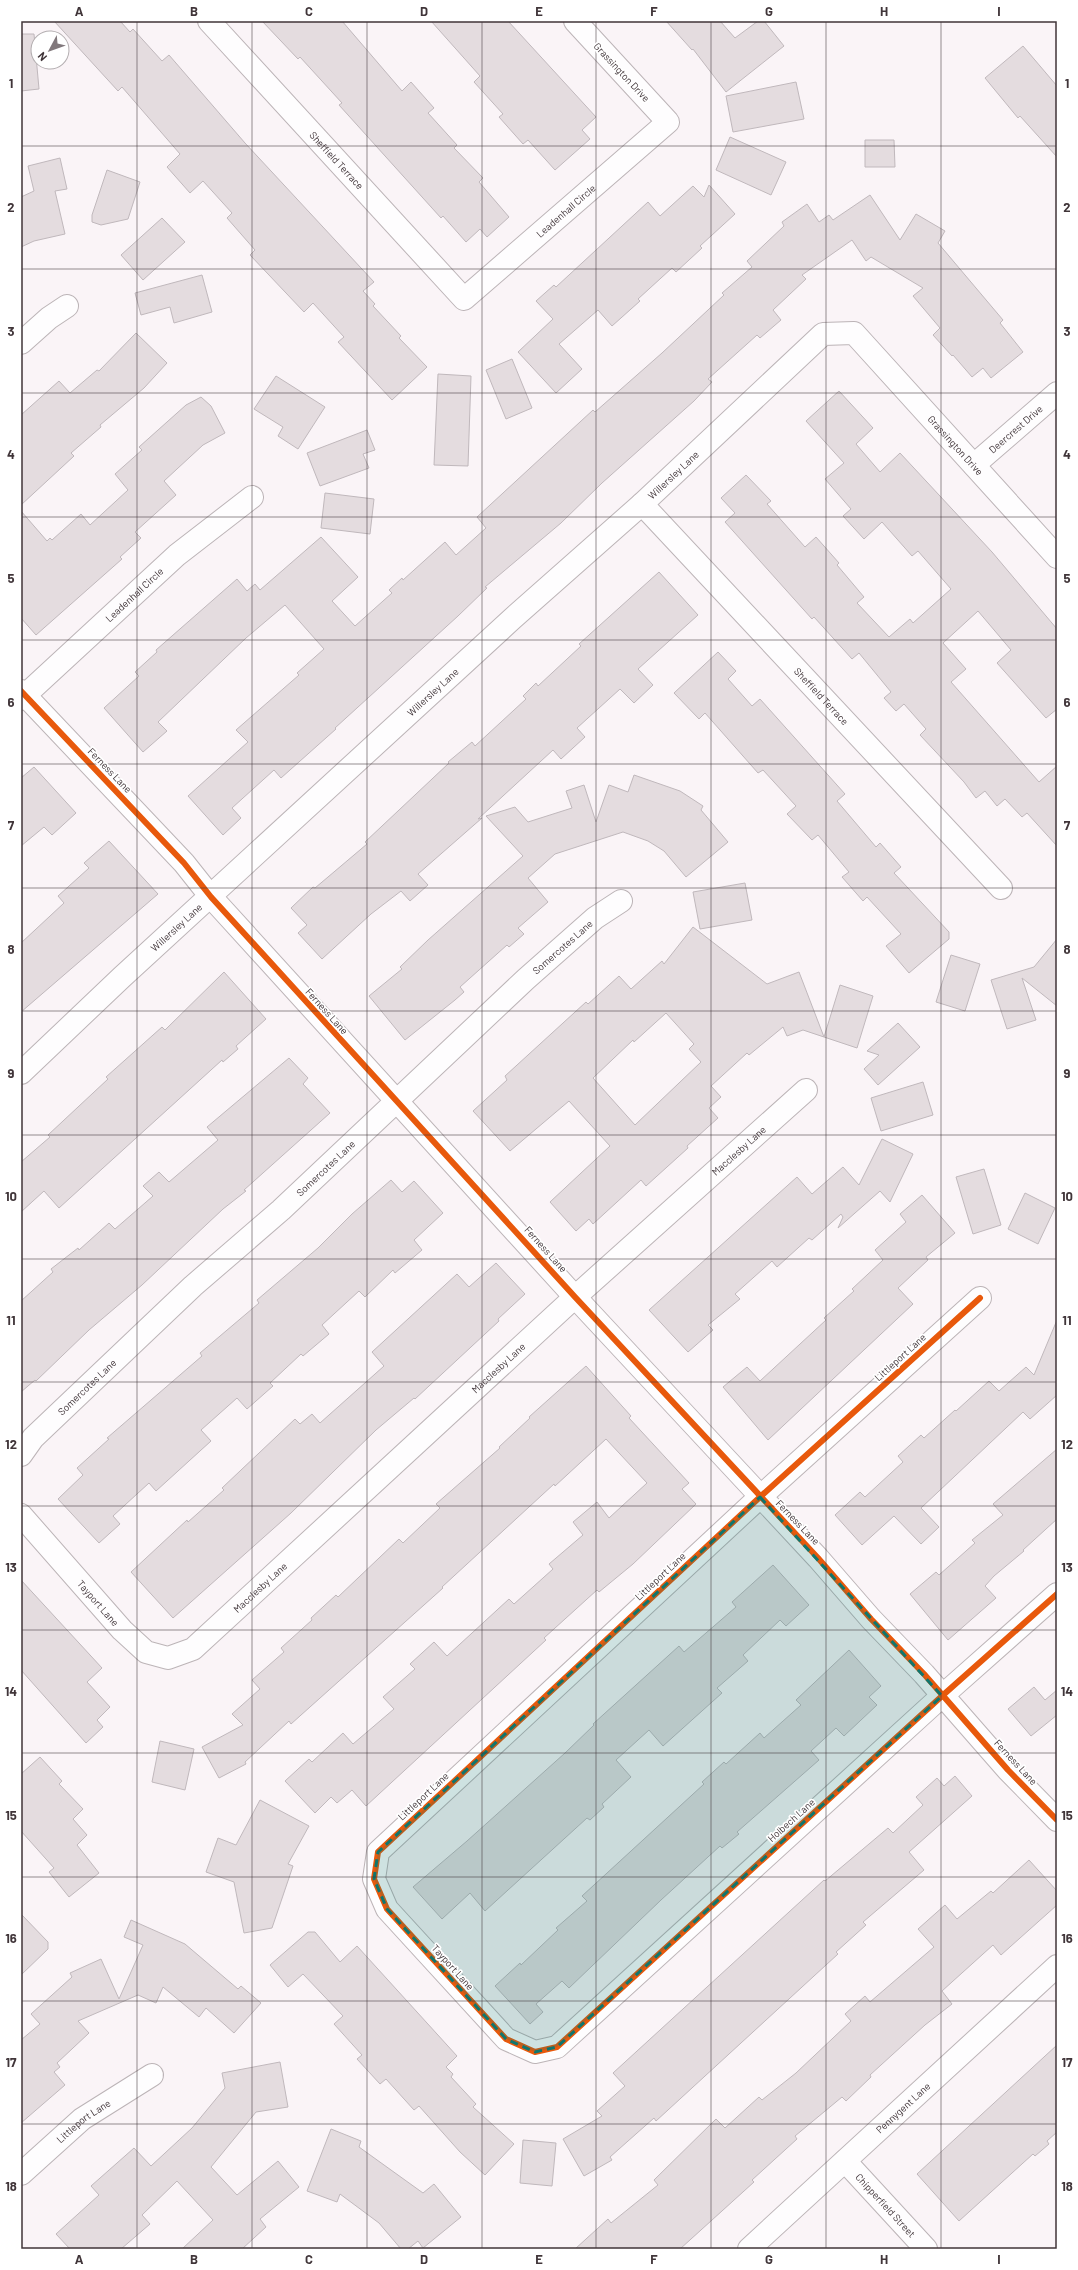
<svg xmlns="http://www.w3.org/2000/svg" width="1078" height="2270" viewBox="0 0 1078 2270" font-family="Barlow,sans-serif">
  <rect width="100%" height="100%" fill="#faf4f7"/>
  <!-- building -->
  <g fill="#e4dcdf" stroke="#c0b8bc" fill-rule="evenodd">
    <polygon points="54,21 120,21 130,32 133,29 162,61 169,55 245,143 374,282 363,291 375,304 373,306 401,336 399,338 427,367 392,400 338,342 344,337 313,303 304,312 250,255 255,250 227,218 232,213 203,181 190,193 167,167 180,154 122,87 118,91"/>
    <polygon points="262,21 342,21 402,91 411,82 434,108 428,113 457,145 454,148 483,178 479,182 509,217 487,237 480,229 466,242 443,216 441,218 339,105 342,103 300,57 298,59"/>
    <polygon points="431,21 508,21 596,117 582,130 590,139 555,170 528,140 523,144 499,117 503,114 474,82 480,76"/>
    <polygon points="666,21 720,21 735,38 758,21 764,21 784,46 726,92 693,49 692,50"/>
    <polygon points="21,34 34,34 39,89 21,91"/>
    <polygon points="1023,46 1057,86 1057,157 1020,116 1018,118 985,78"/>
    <polygon points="796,82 804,119 733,132 726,96"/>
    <polygon points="730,137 786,162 771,195 716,170"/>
    <polygon points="865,140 894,140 895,167 865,167"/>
    <polygon points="60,158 67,189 55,191 65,234 34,241 21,247 21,197 34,191 28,166"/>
    <polygon points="107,170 140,182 128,219 101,225 92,222 92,215"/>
    <polygon points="709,185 735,214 700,246 702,248 676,272 672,268 638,299 640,301 612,326 598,310 559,344 582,369 556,393 518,352 553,319 536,301 554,285 556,287 648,202 660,216 693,186 704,197"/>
    <polygon points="870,195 900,240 916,214 945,231 938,243 1003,320 1000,323 1023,352 991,378 983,368 972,377 953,355 952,356 933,335 940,328 913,296 923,288 871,257 866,261 852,240 802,275 806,279 773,310 781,320 760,338 757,335 708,379 712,382 694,401 602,483 561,523 485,587 487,588 458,616 335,728 336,729 281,778 274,770 232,808 241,818 223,835 188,796 248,742 236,730 299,675 297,673 324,649 285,605 246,638 158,722 167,731 143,752 104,708 139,676 135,672 157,652 156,650 237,579 247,591 255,584 260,590 321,537 358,577 332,601 355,626 392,593 389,590 402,578 403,580 445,542 456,555 486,528 477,517 593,410 595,412 662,353 724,295 722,293 752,267 747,261 784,226 782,222 807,204 819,222 829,215 833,220"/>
    <polygon points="162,218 185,242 143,280 121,255"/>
    <polygon points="202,275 212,312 174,323 170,307 141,315 135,293"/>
    <polygon points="136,333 167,363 144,388 100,425 101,427 71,453 74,456 21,505 21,415 59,381 70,393 97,370 99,371"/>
    <polygon points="512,359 532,408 506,419 486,370"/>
    <polygon points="438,374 471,376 468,466 434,465"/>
    <polygon points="276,376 325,407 298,449 278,436 283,427 254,409"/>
    <polygon points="839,391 873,428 856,444 880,472 900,453 992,552 1057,629 1057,709 1046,718 997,663 1011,650 978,611 943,643 966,669 951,682 1039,782 1057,766 1057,846 1027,813 1022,817 1005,799 997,806 985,791 976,798 964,782 920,735 926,729 904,704 896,711 884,698 891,692 859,653 852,659 814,617 812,619 725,522 735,513 721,498 746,475 771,501 767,504 805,547 816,537 839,563 837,565 864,597 857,603 889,637 910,619 913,623 951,589 918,551 912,556 882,522 864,539 843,516 851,509 825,479 844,463 806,421"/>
    <polygon points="201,397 211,406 225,433 203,445 164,481 176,495 135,532 141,538 120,557 122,559 36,635 21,618 21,511 47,541 50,538 52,540 81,514 90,525 128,490 115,474 142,450 139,447 186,405"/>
    <polygon points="367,430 375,450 363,454 369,468 320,486 307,453"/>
    <polygon points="325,493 374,499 370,534 321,528"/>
    <polygon points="659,572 698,615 638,669 653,685 634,703 620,689 577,728 585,737 561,759 553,750 478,819 482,818 418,874 428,885 410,901 401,891 371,914 322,959 298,933 307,925 291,908 313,887 315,888 367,844 365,842 449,763 448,762 472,742 475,746 526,699 523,696 536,683 538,686 581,646 579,644"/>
    <polygon points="718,652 736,671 728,679 752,706 760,699 845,794 837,801 876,847 880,843 901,867 894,873 949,932 949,939 909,973 886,946 901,934 867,897 863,901 842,877 849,872 818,835 812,840 787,814 796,806 763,770 758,773 705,713 699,719 674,693"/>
    <polygon points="34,767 76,813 52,835 44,827 21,846 21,778"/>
    <polygon points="634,775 680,791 703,806 701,810 728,842 686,877 664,851 648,841 623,832 555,854 528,878 548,902 518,928 524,934 509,947 507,945 460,987 464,992 455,1000 405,1040 369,996 402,969 400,967 428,940 523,856 486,816 515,807 528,822 572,808 566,791 584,785 596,822 609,785 628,792"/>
    <polygon points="109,841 158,894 21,1012 21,943 64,903 58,896 89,868 84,863"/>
    <polygon points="745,883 752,920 700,929 693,892"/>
    <path d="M693,927L767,984L799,972L824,1037L840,985L873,996L857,1048L803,1030L787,1036L783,1027L749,1055L747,1053L711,1086L721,1097L709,1108L718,1118L687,1146L688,1148L646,1186L641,1180L593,1224L589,1219L576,1231L550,1202L610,1146L569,1101L510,1151L473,1111L507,1080L505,1076L586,1002L588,1004L619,976L631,989L662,961L664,964ZM666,1013L694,1044L689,1049L701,1062L635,1125L593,1078L633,1040L634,1042Z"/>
    <polygon points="1057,939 1057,1006 1022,978 1036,1020 1007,1029 991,980 1034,967"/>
    <polygon points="951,955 980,964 965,1011 936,1002"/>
    <polygon points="224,972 266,1019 236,1046 238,1049 223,1062 222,1060 59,1208 44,1191 21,1212 21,1162 50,1137 48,1135 108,1079 106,1077 162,1027 165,1030"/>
    <polygon points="898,1023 920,1047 878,1085 864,1069 879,1055 867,1051"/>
    <polygon points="289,1058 308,1078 303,1084 330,1113 244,1190 246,1191 223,1209 142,1285 89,1330 36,1381 35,1380 21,1392 21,1301 53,1272 51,1269 78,1248 79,1250 109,1223 115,1229 153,1196 143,1186 159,1172 169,1182 218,1140 207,1127"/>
    <polygon points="923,1082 933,1115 881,1131 871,1098"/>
    <polygon points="882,1139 913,1154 890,1202 880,1191 838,1228 843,1217 841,1214 812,1240 809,1238 777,1267 772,1261 735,1294 740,1299 708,1325 713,1330 688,1352 649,1310 797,1177 812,1194 843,1167 859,1185"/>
    <polygon points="984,1169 1001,1225 973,1234 956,1177"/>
    <polygon points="391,1180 402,1192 414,1181 443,1213 414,1240 422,1250 395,1273 393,1270 365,1297 359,1291 322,1325 329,1334 303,1356 301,1354 270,1383 273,1386 247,1409 237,1398 201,1430 211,1441 156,1491 149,1483 113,1516 120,1524 99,1543 58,1499 83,1475 77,1468 109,1439 107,1438 202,1356 200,1353 259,1303 257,1300 318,1248 352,1214"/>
    <polygon points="1025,1193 1055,1208 1038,1244 1008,1229"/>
    <polygon points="922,1195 955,1233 926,1257 928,1260 898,1288 913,1304 768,1440 723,1387 747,1367 760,1381 826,1320 824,1318 854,1291 852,1289 883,1260 875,1250 906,1222 900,1214"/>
    <polygon points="496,1263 525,1294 498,1319 499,1321 415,1399 414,1398 376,1430 291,1513 173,1618 131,1572 187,1520 188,1522 224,1490 222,1488 295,1419 300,1424 312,1414 320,1423 384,1366 372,1352 457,1274 469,1287"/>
    <polygon points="1057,1320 1057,1395 1030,1419 1023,1412 921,1508 939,1527 921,1544 894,1516 862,1545 835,1515 860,1492 865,1497 903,1462 898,1456 921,1435 924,1438 955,1410 956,1411 989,1381 999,1391 1026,1367 1034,1375"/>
    <polygon points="586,1366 631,1416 629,1418 689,1483 682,1489 696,1504 633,1564 599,1592 597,1590 544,1638 546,1640 366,1806 352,1790 337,1803 331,1797 315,1813 285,1781 309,1759 312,1762 343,1733 353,1744 394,1709 383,1697 415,1669 410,1664 434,1642 447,1656 509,1599 514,1604 553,1569 549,1564 583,1535 573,1522 597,1502 609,1518 647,1483 606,1439 555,1486 554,1484 442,1587 443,1588 291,1724 289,1721 245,1762 246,1764 219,1778 202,1747 243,1725 232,1714 260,1689 252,1680 284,1652 281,1648 312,1620 311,1618 336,1595 338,1597 399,1539 403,1543 440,1508 436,1504 500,1448 499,1447 530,1418 529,1417"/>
    <polygon points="1057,1449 1057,1519 1023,1550 1024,1551 994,1576 985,1586 996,1598 948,1640 910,1594 936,1572 939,1575 975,1543 972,1540 1003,1515 993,1504"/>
    <polygon points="773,1565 809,1605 786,1626 780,1620 743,1655 748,1661 717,1688 722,1693 663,1746 649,1730 616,1760 631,1777 602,1804 604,1807 590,1820 587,1818 485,1911 470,1893 442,1919 413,1887 467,1841 565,1753 594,1725 593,1724 679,1646 684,1652 736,1607 732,1602"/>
    <polygon points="21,1580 102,1668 87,1682 110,1707 97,1720 103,1727 86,1743 21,1670"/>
    <polygon points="849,1650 881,1686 869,1697 877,1705 844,1736 836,1728 811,1751 819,1760 737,1832 739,1834 722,1848 720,1846 661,1900 569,1988 562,1981 536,2004 543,2012 530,2024 495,1986 520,1963 521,1965 558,1930 556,1928 587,1901 582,1896 704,1784 702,1782 724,1762 726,1764 760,1733 764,1738 801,1705 796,1700"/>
    <polygon points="1034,1687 1045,1700 1057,1690 1057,1715 1031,1736 1008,1709"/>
    <polygon points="160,1741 194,1749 185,1790 152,1782"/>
    <polygon points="40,1757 62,1781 59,1784 83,1809 73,1819 87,1835 77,1845 99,1873 69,1897 49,1872 54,1868 21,1831 21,1774"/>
    <polygon points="955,1776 972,1796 909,1852 924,1870 863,1922 866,1925 836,1952 838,1954 656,2121 654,2118 610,2157 612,2160 584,2176 563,2139 602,2116 597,2111 625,2086 613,2073 824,1880 825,1881 888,1828 893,1833 923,1805 916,1797 937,1778 944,1786"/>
    <polygon points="260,1800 309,1826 288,1864 293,1866 272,1928 244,1933 234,1882 206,1872 218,1838 236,1845"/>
    <polygon points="1029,1860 1057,1891 1057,1905 1001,1955 993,1945 942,1991 952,2004 925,2025 870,2075 871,2077 846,2101 842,2097 795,2136 797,2139 752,2180 754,2182 680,2249 575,2249 608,2219 611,2223 658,2185 654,2180 716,2119 725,2128 759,2097 762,2100 796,2073 851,2021 845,2014 865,1996 870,2002 934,1947 918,1929 945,1905 957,1919 991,1891 993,1893"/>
    <polygon points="21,1914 48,1942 48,1949 21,1975"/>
    <polygon points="131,1920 185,1944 238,1989 241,1986 261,2003 234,2033 206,2008 199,2017 163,1987 156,2003 138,1995 78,2021 89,2033 57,2063 60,2067 54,2072 65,2085 21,2123 21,2040 40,2024 31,2014 72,1977 70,1973 101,1959 119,1999 143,1945 124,1937"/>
    <polygon points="308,1932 315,1932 340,1962 357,1946 457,2056 446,2067 453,2074 451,2077 476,2104 473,2107 514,2144 485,2175 460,2152 419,2106 414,2110 386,2079 380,2084 357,2059 362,2055 334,2024 343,2016 303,1974 288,1987 270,1965"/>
    <polygon points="1057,2045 1057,2132 1047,2141 1049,2144 1035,2156 1033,2154 959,2221 917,2174"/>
    <polygon points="280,2062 288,2107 256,2112 211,2167 237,2195 278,2161 299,2187 260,2219 266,2227 242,2249 182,2249 213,2220 177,2181 142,2215 150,2224 121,2249 70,2249 56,2234 99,2195 91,2186 134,2148 151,2166 192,2128 225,2088 222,2073"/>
    <polygon points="331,2129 361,2141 359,2147 423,2193 434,2184 461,2217 423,2248 418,2241 408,2249 401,2249 379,2223 340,2194 337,2202 307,2191"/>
    <polygon points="523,2140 556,2143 552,2186 520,2183"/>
  </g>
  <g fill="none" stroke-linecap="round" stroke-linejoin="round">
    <!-- minor casing -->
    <g stroke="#bcb4b7" stroke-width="24">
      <g id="minor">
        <path id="s1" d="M209,21L464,299L668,122L575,21"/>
        <polyline points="21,343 49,318 67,306"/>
        <path id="s2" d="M974,465L1057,393"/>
        <path id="s3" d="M642,504L1001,888"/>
        <polyline points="21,691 184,863 211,897 575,1297 818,1558 871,1619 924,1674 1008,1770 1057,1820"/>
        <path id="s4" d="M21,699L177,555L252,497"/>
        <path id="s5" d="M21,1073L122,977L512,619L642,504L823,334L854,333L1057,557"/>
        <polyline points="980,1298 760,1497 378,1852 374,1879 387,1909 506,2039 535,2052 557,2047 942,1696 1057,1594"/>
        <path id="s6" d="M21,1455L33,1438L193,1286L281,1210L526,979L595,918L621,901"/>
        <path id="s7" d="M21,1515L122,1630L146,1652L168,1658L193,1649L575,1297L806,1090"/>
        <path id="s8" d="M845,2161L926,2249"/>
        <path id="s9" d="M21,2174L82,2119L152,2075"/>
        <path id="s10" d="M749,2249L1057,1966"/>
      </g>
    </g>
    <!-- minor -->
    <use href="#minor" stroke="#fefdfe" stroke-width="22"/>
    <!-- cycleway casing -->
    <g stroke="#fff" stroke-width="8">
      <g id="cycleway">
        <polyline points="21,691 184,863 211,897 575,1297 818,1558 871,1619 924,1674 1008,1770 1057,1820"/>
        <polyline points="980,1298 760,1497 378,1852 374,1879 387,1909 506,2039 535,2052 557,2047 942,1696 1057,1594"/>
      </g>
    </g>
    <!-- cycleway -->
    <use href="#cycleway" stroke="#e8590c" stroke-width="6"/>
  </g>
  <!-- marked area -->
  <path fill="#0f766e" fill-opacity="0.2" stroke="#0f766e" stroke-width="3" stroke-dasharray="8 5" stroke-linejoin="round" d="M760,1497L942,1696L557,2047L535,2052L506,2039L387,1909L374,1879L378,1852Z"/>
  <!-- grid -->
  <path fill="none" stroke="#403539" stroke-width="1" stroke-opacity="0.55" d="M137,21V2249M252,21V2249M367,21V2249M482,21V2249M596,21V2249M711,21V2249M826,21V2249M941,21V2249M21,146H1057M21,269H1057M21,393H1057M21,517H1057M21,640H1057M21,764H1057M21,888H1057M21,1011H1057M21,1135H1057M21,1259H1057M21,1382H1057M21,1506H1057M21,1630H1057M21,1753H1057M21,1877H1057M21,2001H1057M21,2124H1057"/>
  <g text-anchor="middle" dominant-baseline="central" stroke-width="3.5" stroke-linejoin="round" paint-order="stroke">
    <!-- street labels -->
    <g font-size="10" fill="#403539" stroke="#fff">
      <text transform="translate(622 72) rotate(47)">Grassington Drive</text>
      <text stroke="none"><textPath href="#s1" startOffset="189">Sheffield Terrace</textPath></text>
      <text stroke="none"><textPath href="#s1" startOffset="512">Leadenhall Circle</textPath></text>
      <text stroke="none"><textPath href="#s2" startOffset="55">Deercrest Drive</textPath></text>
      <text stroke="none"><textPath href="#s5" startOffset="1273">Grassington Drive</textPath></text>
      <text stroke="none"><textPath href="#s5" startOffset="885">Willersley Lane</textPath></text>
      <text stroke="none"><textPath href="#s4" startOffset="154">Leadenhall Circle</textPath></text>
      <text stroke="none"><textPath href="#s5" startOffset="561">Willersley Lane</textPath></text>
      <text stroke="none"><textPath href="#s3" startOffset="263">Sheffield Terrace</textPath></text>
      <text transform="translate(110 770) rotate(46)">Ferness Lane</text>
      <text stroke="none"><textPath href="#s5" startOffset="213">Willersley Lane</textPath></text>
      <text stroke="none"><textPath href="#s6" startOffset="743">Somercotes Lane</textPath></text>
      <text transform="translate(327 1011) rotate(48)">Ferness Lane</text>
      <text stroke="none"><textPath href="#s7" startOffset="974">Macclesby Lane</textPath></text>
      <text stroke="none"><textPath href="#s6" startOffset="419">Somercotes Lane</textPath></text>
      <text transform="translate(546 1249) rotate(48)">Ferness Lane</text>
      <text transform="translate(900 1357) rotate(-42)">Littleport Lane</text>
      <text stroke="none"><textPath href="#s7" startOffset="650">Macclesby Lane</textPath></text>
      <text stroke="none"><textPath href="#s6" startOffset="95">Somercotes Lane</textPath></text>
      <text transform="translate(798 1522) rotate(46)">Ferness Lane</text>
      <text transform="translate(660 1576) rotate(-43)">Littleport Lane</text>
      <text stroke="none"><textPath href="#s7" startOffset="326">Macclesby Lane</textPath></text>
      <text stroke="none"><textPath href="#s7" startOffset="117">Tayport Lane</textPath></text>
      <text transform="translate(1016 1762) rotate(47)">Ferness Lane</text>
      <text transform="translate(423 1796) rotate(-43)">Littleport Lane</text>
      <text transform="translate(791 1820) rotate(-42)">Holbech Lane</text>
      <text transform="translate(453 1967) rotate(48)">Tayport Lane</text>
      <text stroke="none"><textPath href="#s10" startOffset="209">Pennygent Lane</textPath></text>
      <text stroke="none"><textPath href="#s9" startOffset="82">Littleport Lane</textPath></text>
      <text stroke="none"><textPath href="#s8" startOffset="60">Chipperfield Street</textPath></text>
    </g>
  </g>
  <!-- border -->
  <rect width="1078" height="2270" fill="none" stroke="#ffffff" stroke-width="44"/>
  <!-- north arrow -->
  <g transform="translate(50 50) rotate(229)"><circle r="19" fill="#ffffff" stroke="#b3aeb0"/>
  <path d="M0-3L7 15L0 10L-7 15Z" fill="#81787c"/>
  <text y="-6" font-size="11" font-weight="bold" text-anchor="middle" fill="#403539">N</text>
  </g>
  <rect x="22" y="22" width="1034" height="2226" fill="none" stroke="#403539" stroke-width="1.5"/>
  <g font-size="13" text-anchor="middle" font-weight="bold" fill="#403539">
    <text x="79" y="16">A</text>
    <text x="194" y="16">B</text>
    <text x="309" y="16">C</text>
    <text x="424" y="16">D</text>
    <text x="539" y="16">E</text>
    <text x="654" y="16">F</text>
    <text x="769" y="16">G</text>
    <text x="884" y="16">H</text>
    <text x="999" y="16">I</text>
    <text x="11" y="88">1</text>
    <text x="1067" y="88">1</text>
    <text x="11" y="212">2</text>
    <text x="1067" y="212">2</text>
    <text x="11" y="336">3</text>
    <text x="1067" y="336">3</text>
    <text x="11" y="459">4</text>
    <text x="1067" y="459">4</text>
    <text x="11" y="583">5</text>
    <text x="1067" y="583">5</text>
    <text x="11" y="707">6</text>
    <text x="1067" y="707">6</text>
    <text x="11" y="830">7</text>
    <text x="1067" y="830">7</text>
    <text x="11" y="954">8</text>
    <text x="1067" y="954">8</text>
    <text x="11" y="1078">9</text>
    <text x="1067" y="1078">9</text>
    <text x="11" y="1201">10</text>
    <text x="1067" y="1201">10</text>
    <text x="11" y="1325">11</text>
    <text x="1067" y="1325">11</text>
    <text x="11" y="1449">12</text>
    <text x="1067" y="1449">12</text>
    <text x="11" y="1572">13</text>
    <text x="1067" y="1572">13</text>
    <text x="11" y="1696">14</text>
    <text x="1067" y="1696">14</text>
    <text x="11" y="1820">15</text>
    <text x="1067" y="1820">15</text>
    <text x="11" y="1943">16</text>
    <text x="1067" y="1943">16</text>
    <text x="11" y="2067">17</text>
    <text x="1067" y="2067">17</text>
    <text x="11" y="2191">18</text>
    <text x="1067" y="2191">18</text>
    <text x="79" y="2264">A</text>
    <text x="194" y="2264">B</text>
    <text x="309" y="2264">C</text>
    <text x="424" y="2264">D</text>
    <text x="539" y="2264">E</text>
    <text x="654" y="2264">F</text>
    <text x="769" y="2264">G</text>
    <text x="884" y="2264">H</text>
    <text x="999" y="2264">I</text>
  </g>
</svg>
